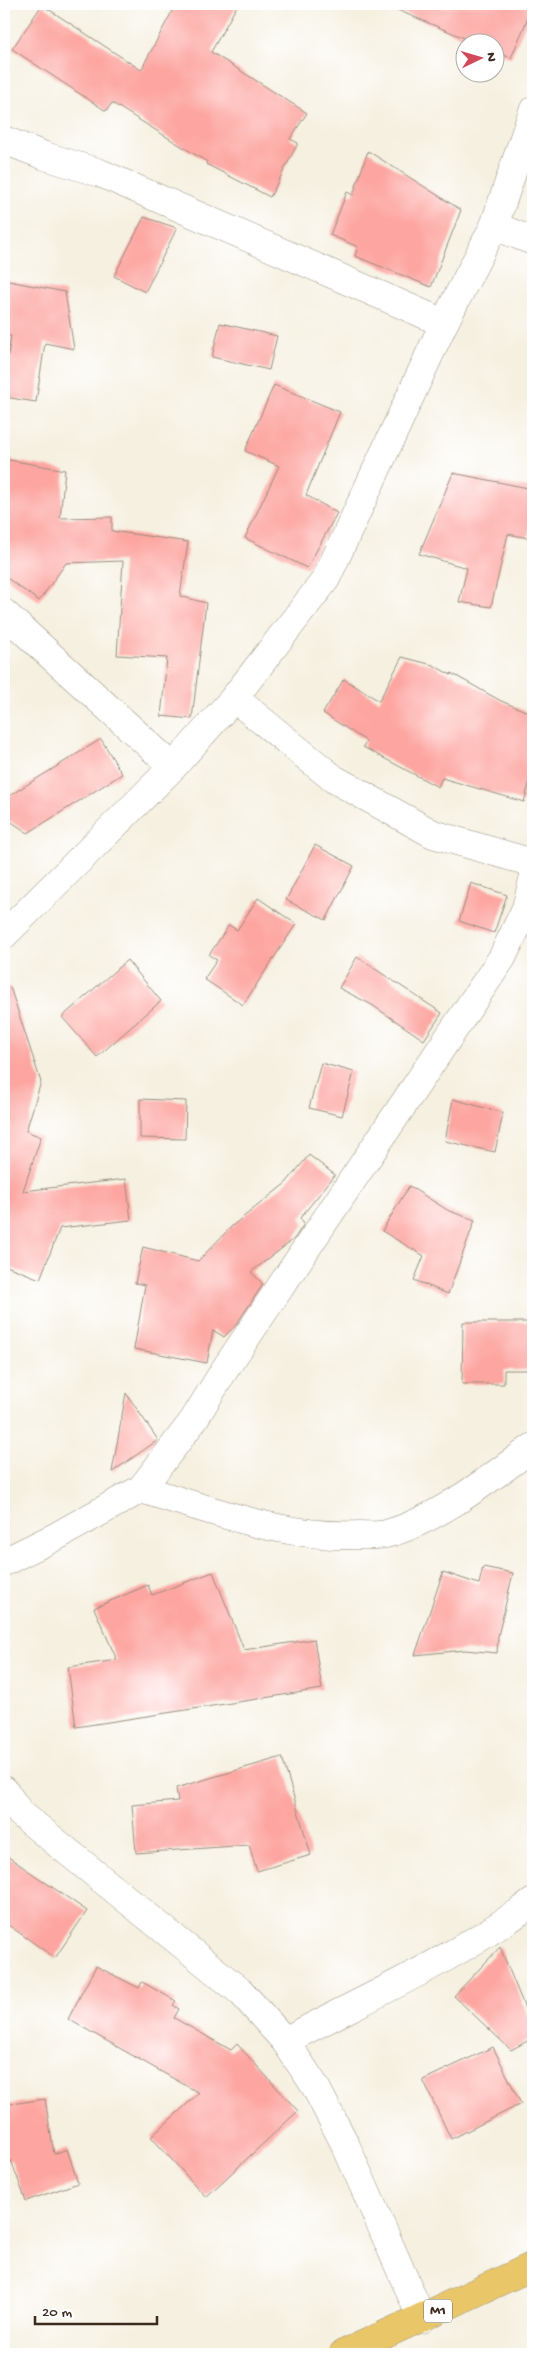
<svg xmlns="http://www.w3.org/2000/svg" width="537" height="2358" viewBox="0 0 537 2358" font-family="'Gochi Hand',sans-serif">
  <rect width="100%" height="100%" fill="#fff"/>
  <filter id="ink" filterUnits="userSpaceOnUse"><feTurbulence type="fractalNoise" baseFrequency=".02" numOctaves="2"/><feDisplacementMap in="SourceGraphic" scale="10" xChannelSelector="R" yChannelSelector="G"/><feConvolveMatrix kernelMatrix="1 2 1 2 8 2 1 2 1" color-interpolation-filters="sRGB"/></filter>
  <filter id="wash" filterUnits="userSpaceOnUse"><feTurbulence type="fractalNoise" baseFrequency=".0096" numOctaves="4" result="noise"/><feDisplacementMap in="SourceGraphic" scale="20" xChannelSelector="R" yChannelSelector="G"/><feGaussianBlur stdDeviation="1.12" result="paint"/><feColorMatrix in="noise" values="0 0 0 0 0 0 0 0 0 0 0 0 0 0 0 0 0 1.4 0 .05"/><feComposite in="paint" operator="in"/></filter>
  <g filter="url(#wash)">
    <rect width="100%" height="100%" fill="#f5f0e0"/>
    <g id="blocks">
      <!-- building -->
      <g fill="#fda6a1">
        <polygon points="176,4 238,4 211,52 307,113 290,139 298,143 270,197 206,164 207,162 112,103 106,111 12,49 42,5 141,70"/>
        <polygon points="383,4 533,4 533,6 511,58 494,51 494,42 474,42"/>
        <polygon points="368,151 461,210 431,287 355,256 358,247 330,235 347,192 353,195"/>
        <polygon points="144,217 177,228 145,292 114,276"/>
        <polygon points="4,280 65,292 74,349 45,343 36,402 4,397 4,380 11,336 4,335"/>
        <polygon points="220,323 277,336 269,370 212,357"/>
        <polygon points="274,385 340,412 306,495 337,513 307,568 245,538 279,466 245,451"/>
        <polygon points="4,459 65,470 60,518 112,517 112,531 188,542 180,596 206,603 192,719 161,716 167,658 117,655 123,561 66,563 39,601 4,576"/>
        <polygon points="453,473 533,489 533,514 528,538 508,534 491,607 459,602 467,568 419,554"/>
        <polygon points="402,657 433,665 451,675 451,673 501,701 533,714 533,770 524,802 442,778 438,787 363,747 366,741 323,713 344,679 379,701"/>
        <polygon points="101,739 122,774 28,833 4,817 4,799"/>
        <polygon points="315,845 354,866 326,920 286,900"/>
        <polygon points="471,883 507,895 494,933 459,921"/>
        <polygon points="258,898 296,924 243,1005 204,979 217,960 209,955 229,925 237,930"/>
        <polygon points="357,957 442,1013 424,1040 372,1005 339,988"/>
        <polygon points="127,960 161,1001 97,1057 62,1017"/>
        <polygon points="10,987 41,1082 26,1131 41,1137 23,1191 126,1179 131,1220 60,1228 40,1279 4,1265 4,988"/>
        <polygon points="321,1063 354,1072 342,1116 309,1108"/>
        <polygon points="140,1099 186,1101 185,1139 140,1138"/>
        <polygon points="453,1099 503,1113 495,1152 445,1141"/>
        <polygon points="309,1155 335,1175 300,1218 304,1224 294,1239 251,1272 263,1284 236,1325 224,1337 213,1330 207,1363 134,1349 145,1285 135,1283 143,1247 198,1261 232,1226 286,1183"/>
        <polygon points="409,1186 449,1211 475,1220 448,1294 414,1280 424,1256 382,1231"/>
        <polygon points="463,1322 533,1322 533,1370 504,1370 504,1384 462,1384"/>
        <polygon points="126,1393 158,1440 112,1472"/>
        <polygon points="483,1567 513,1573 498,1636 497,1653 465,1650 415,1655 443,1572 479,1584"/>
        <polygon points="213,1572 244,1650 314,1639 322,1689 76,1727 68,1667 117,1660 94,1608 148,1585 152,1595"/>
        <polygon points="282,1757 311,1855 257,1871 249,1845 136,1853 132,1805 178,1801 176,1788"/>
        <polygon points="4,1854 87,1911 55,1958 4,1922"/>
        <polygon points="500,1947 533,2028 533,2038 511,2050 454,1996"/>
        <polygon points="96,1966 139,1988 142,1982 176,2001 173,2005 179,2009 174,2018 231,2050 237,2044 298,2111 206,2197 151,2137 199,2093 68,2019"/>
        <polygon points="493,2047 521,2104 451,2139 423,2080"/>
        <polygon points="45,2099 54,2154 67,2149 78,2183 26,2201 11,2160 4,2161 4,2105"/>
      </g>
    </g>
  </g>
  <g filter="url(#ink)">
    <use href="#blocks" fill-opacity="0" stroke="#988d7f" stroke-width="1"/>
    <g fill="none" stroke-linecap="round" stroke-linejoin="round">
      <!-- minor casing -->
      <g stroke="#988d7f" stroke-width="29">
        <g id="minor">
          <polyline points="4,140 45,156 100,173 444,323"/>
          <polyline points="494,226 533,241"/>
          <polyline points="4,613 173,767"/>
          <polyline points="234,698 334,779 433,834 533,863"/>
          <polyline points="4,935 173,767 234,698 326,579 444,323 494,226 533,111"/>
          <path d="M141,1489C212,1510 285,1539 360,1535C368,1535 378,1536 386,1534C436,1521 492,1477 533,1447"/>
          <polyline points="4,1562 57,1536 141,1489 193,1421 225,1369 502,958 526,908 533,880"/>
          <polyline points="4,1790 20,1813 241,1992 285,2041 315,2086 346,2146 422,2319"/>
          <path d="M285,2041C368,1997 457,1958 533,1902"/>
        </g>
      </g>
      <!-- trunk casing -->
      <g stroke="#988d7f" stroke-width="29">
        <polyline id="trunk" points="343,2354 533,2266"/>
      </g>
      <!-- minor -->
      <use href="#minor" stroke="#fff" stroke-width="28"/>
      <!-- trunk -->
      <use href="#trunk" stroke="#e9c769" stroke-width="28"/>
    </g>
  </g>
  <g text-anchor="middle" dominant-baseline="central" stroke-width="4" stroke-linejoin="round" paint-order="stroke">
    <!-- shield labels -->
    <rect fill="#fff" stroke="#766a62" stroke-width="1" x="424" y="2299.5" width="28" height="23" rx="4"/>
    <g font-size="14" font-weight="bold" fill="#3b2a1e">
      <text x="438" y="2311">M1</text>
    </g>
  </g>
  <!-- margin -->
  <rect width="537" height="2358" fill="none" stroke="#fff" stroke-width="20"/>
  <!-- north arrow -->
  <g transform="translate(480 58) rotate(85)"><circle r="24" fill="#ffffff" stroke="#b1aaa5"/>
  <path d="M0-4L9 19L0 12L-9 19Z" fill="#d1495b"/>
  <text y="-8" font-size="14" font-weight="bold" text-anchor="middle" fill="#3b2a1e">N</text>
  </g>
  <!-- scale -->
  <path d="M35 2316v8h122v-8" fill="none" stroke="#3b2a1e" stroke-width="2.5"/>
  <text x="42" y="2316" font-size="15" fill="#3b2a1e" stroke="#ffffff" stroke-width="4" paint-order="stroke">20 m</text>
</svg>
